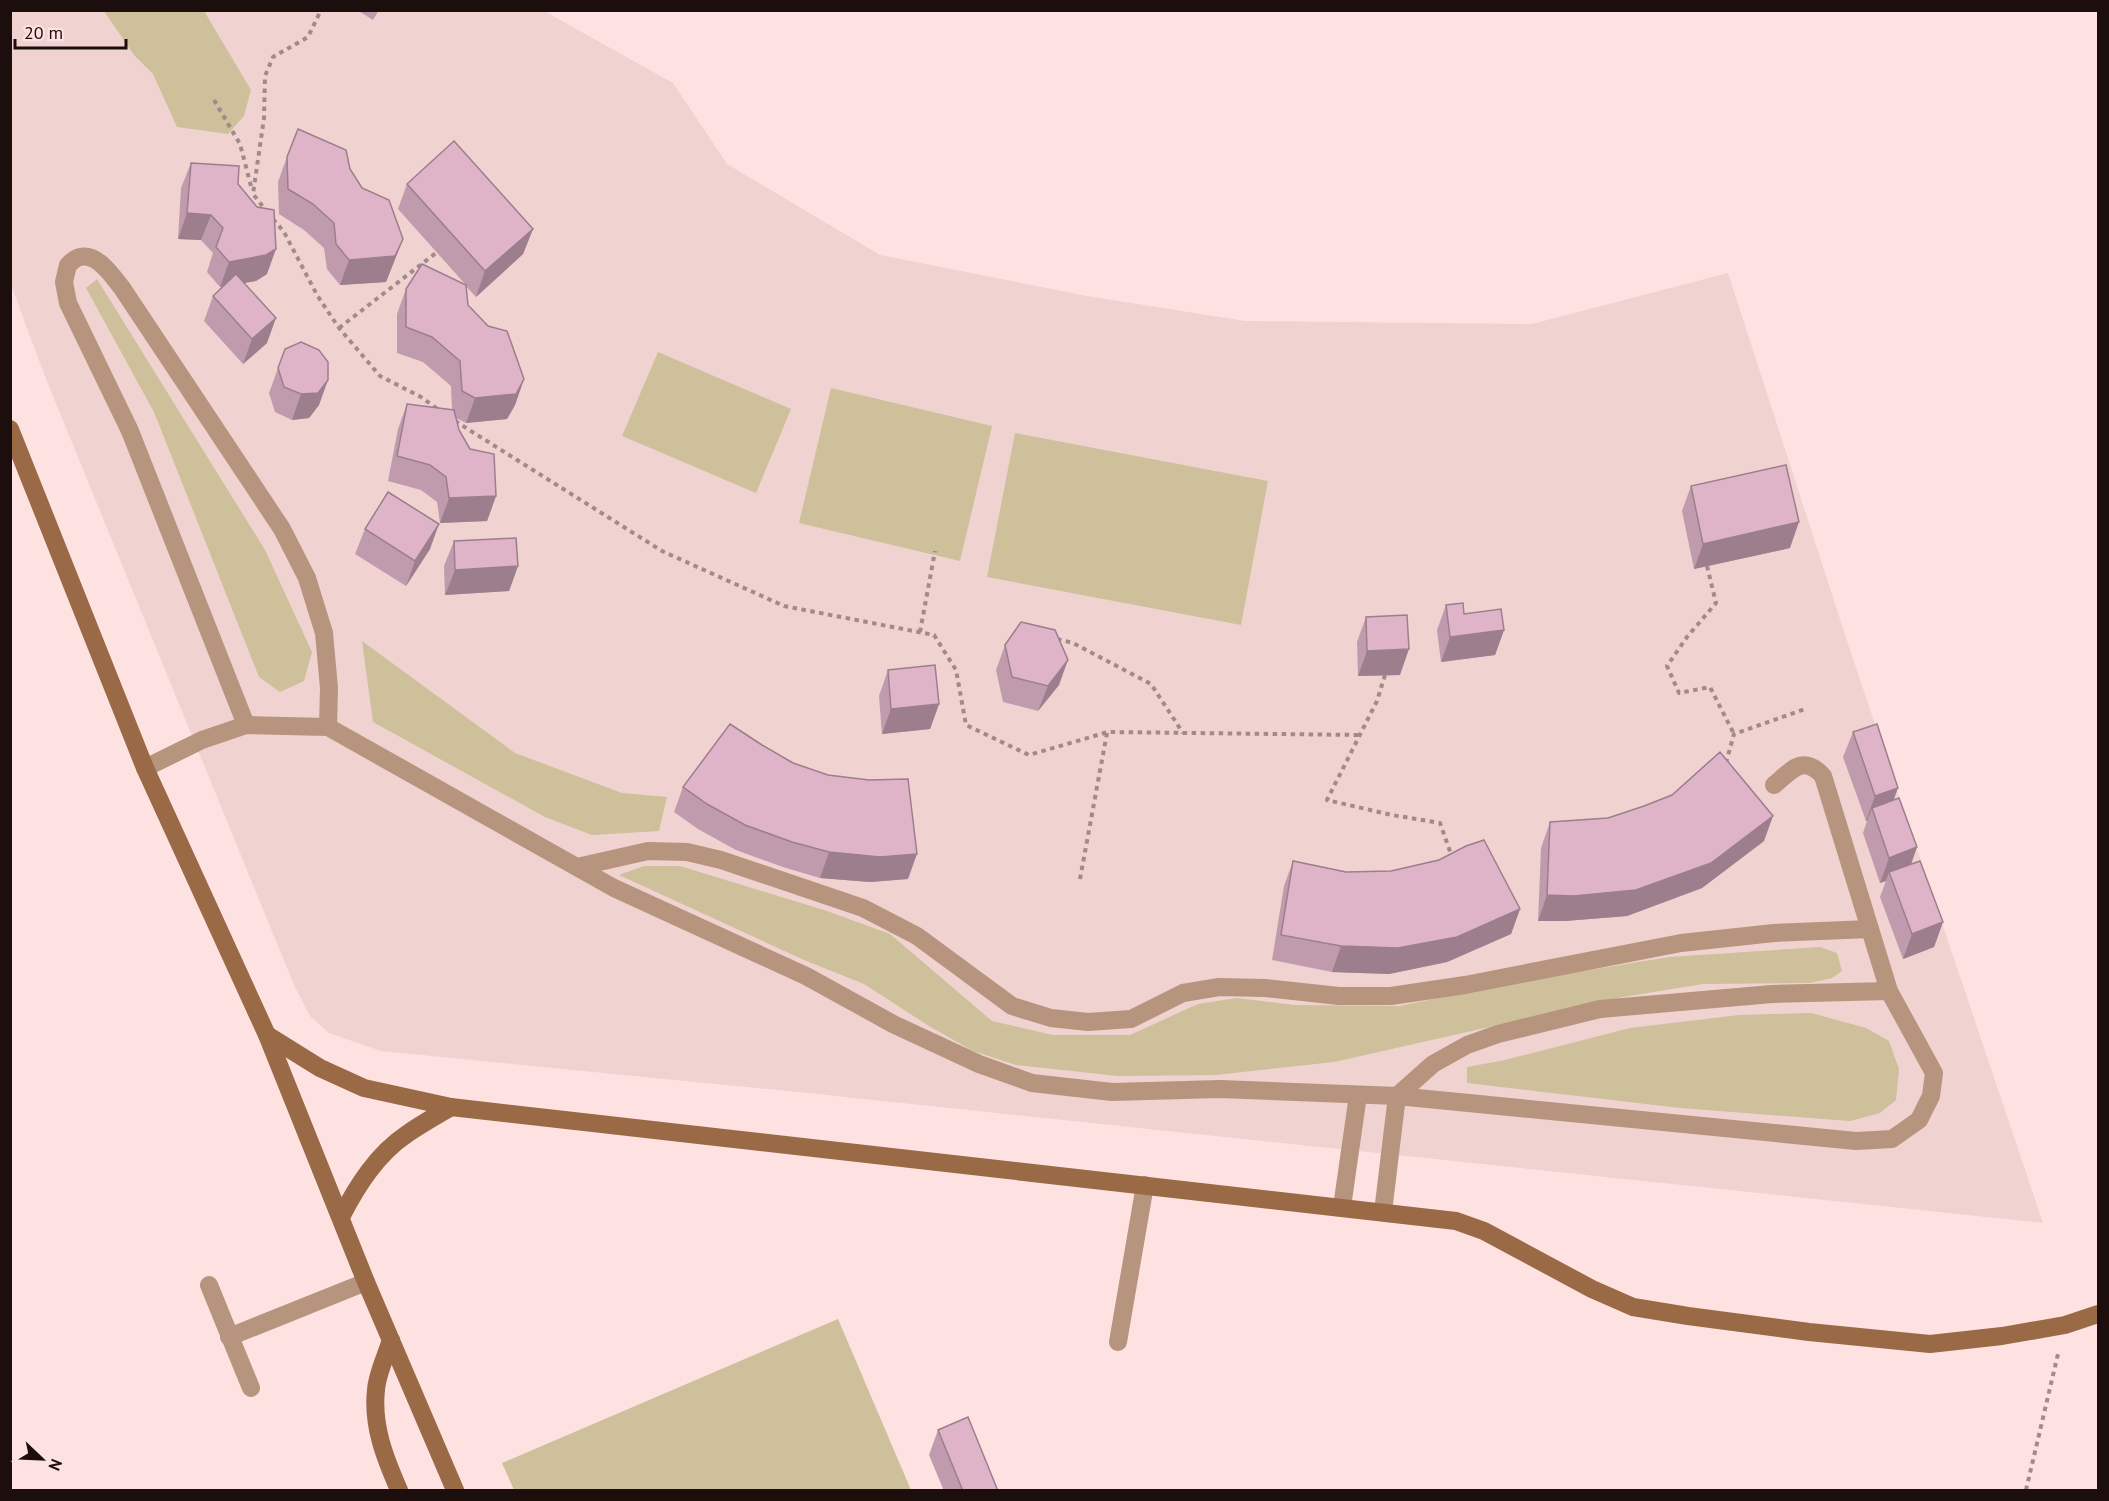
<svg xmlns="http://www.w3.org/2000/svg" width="2109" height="1501" viewBox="0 0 2109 1501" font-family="'PT Sans',sans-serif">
  <rect width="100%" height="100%" fill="#fde2e1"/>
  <!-- built -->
  <polygon fill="#f0d2d0" points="11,10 544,11 673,83 727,164 880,255 1087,296 1245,321 1532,324 1728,273 1849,647 2043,1223 817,1094 381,1051 329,1033 310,1016 294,985 46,379 11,285"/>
  <!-- green -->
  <g fill="#cdc09b">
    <polygon points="104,11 204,11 251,90 244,116 228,134 177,127 153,74 134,55"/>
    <polygon points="97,279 265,550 312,652 304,681 280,692 259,677 154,412 86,288"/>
    <polygon points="658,352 791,409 756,493 622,436"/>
    <polygon points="831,388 992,426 960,561 799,523"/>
    <polygon points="1015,433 1268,481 1241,625 987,577"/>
    <polygon points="362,641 515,753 622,793 667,797 659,831 592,835 545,817 373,722"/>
    <polygon points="644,866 680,866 827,911 890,934 992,1021 1053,1035 1130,1035 1198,1004 1236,998 1294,1005 1399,1006 1529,980 1669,957 1820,947 1837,953 1842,971 1832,978 1810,983 1703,984 1623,997 1334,1062 1216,1075 1118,1076 1016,1065 973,1051 929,1026 864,984 804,960 619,875"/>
    <polygon points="1811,1013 1866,1028 1889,1041 1899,1069 1896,1100 1880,1113 1850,1121 1680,1108 1467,1083 1467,1067 1505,1060 1630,1028 1739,1015"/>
    <polygon points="838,1319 911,1490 514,1490 502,1463"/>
  </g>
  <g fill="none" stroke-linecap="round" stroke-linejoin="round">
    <!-- path -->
    <g stroke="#a18b8a" stroke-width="4" stroke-dasharray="4.5 4.5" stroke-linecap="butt">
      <polyline points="214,100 240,144 252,190"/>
      <polyline points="268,213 253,194 264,118 265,76 273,57 308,37 321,10"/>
      <polyline points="273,219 284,232 317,295 339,328 380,376 421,397 439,410"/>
      <polyline points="339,328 436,253"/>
      <polyline points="455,421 662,551 784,606 934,635 956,670 966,725 1029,755 1108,732 1361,735"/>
      <polyline points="1707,566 1716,603 1687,637 1667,666 1679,693 1710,687 1734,734"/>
      <polyline points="920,632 935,551"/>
      <polyline points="1057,639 1073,643 1151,684 1183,733"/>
      <polyline points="1385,675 1377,701 1327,800 1392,815 1440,823 1452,857"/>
      <polyline points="1726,763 1734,734 1805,709"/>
      <polyline points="1080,879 1107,733"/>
      <polyline points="2026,1490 2058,1354"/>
    </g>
    <!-- lane -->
    <g stroke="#b6947d" stroke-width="18">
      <path d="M246,725L130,431L68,303L64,282L68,265C71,262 76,258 80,257C98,253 113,277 122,288L282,529L307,578L324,633L329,688L328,727L614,888L806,976L893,1024L979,1064L1032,1083L1112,1092L1220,1089L1397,1096L1856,1141L1892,1139L1919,1120L1931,1096L1934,1073L1889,991L1823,776C1803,754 1792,770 1774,785"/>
      <polyline points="145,768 202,740 246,725 328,727"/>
      <polyline points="577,867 648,851 687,852 721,860 863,908 917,936 1012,1006 1051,1018 1088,1022 1131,1019 1183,993 1219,987 1265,988 1339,996 1391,996 1465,985 1681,943 1774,933 1870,929"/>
      <polyline points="1342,1207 1358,1095"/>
      <polyline points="1383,1212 1397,1096 1433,1064 1467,1045 1498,1034 1600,1009 1772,994 1889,991"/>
      <polyline points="209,1285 251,1388"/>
      <polyline points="229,1337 366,1282"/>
      <polyline points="1118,1342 1145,1185"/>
    </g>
    <!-- secondary -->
    <g stroke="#9a6a47" stroke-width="18">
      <polyline points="10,429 145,768 267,1035 366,1282 455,1490"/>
      <polyline points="267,1035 320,1068 364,1088 451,1107 1456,1221 1484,1231 1592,1289 1633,1307 1688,1316 1809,1332 1930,1344 2002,1336 2065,1325 2098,1314"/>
      <path d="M341,1217C357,1186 377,1154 407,1134C421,1124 436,1116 451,1107"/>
      <path d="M391,1340C386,1356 377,1374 376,1390C372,1426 385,1458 399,1490"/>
    </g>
  </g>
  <!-- wall -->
  <g fill="#c09bad">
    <polygon points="357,10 379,10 373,20"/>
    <polygon points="287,157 350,169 362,188 403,239 386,282 340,285 327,269 324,248 304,230 279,214 278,182"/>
    <polygon points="191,163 267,274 256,281 244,283 267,343 243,364 204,321 213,296 223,286 220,287 207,272 213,253 201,240 178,239 181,188"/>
    <polygon points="407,184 533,229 523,254 476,297 466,286 468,305 524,379 515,405 507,419 466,423 456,418 459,430 496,496 487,521 440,523 437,502 421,490 388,481 398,429 407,404 452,410 451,386 423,362 397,353 397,314 406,289 465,284 398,209"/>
    <polygon points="285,349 319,405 309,418 292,420 275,412 269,393"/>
    <polygon points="1691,486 1790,548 1694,569 1682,511"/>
    <polygon points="365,529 430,549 406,586 355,554"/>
    <polygon points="454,541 518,566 509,591 445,595 444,566"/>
    <polygon points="1446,605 1464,614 1504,630 1495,655 1441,662 1437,630"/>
    <polygon points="1366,617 1400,675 1358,676 1357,642"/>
    <polygon points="1005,645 1059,685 1038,711 1003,702 996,670"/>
    <polygon points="888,670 939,704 930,729 882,734 879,696"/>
    <polygon points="1853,732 1894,800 1917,847 1911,864 1943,922 1934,947 1903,959 1880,897 1886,881 1880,883 1863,833 1867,821 1866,821 1843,757"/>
    <polygon points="762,745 793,763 908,879 870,882 820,878 783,867 736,850 698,829 674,812 683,787"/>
    <polygon points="1550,822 1764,841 1702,888 1627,916 1565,921 1538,921 1541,848"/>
    <polygon points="1293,861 1520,909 1511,934 1447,962 1389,974 1332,972 1272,960 1284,886"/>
    <polygon points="938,1430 998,1491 944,1491 929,1455"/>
  </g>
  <!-- shaded-wall -->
  <g fill="#9c7e8d">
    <polygon points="187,213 211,215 201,240 178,239"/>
    <polygon points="533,229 523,254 476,297 485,271"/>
    <polygon points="403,239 386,282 340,285 349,260"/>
    <polygon points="276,249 267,274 256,281 220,287 229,262"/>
    <polygon points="276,318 267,343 243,364 252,339"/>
    <polygon points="524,379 515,405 507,419 466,423 475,398"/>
    <polygon points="328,380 319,405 309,418 292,420 301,394"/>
    <polygon points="496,496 487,521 440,523 449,498"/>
    <polygon points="1799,522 1790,548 1694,569 1703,544"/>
    <polygon points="439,524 430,549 406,586 415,561"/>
    <polygon points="518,566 509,591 445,595 455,570"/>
    <polygon points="1504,630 1495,655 1441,662 1450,637"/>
    <polygon points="1409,649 1400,675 1358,676 1367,651"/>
    <polygon points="1068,660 1059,685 1038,711 1048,686"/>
    <polygon points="939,704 930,729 882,734 891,709"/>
    <polygon points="1898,788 1889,813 1872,808 1867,821 1866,821 1875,796"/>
    <polygon points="1773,816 1764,841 1702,888 1627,916 1565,921 1538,921 1547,895"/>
    <polygon points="1917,847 1908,873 1889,872 1886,881 1880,883 1889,858"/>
    <polygon points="829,852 917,854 908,879 870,882 820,878"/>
    <polygon points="1520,909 1511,934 1447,962 1389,974 1332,972 1341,946"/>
    <polygon points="1943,922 1934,947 1903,959 1912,934"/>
  </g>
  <!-- building -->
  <g fill="#dfb4c9" stroke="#9c7e8d" stroke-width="1.5">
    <polygon points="298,129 346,150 350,169 362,188 389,200 403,239 395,256 349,260 336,244 334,223 313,204 288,189 287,157"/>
    <polygon points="454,141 533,229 485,271 407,184"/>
    <polygon points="191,163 239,166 238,184 257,207 274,210 276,249 266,255 229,262 216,247 223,228 211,215 187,213"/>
    <polygon points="422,264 466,285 468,305 488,326 507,331 524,379 516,394 475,398 462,391 460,361 432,337 406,327 406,289"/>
    <polygon points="236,274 276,318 252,339 213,296"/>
    <polygon points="301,342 319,350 328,362 328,380 318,393 301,394 284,387 278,368 285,349"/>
    <polygon points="407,404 454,410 459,430 470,449 494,454 496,496 449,498 446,477 430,465 397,456"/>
    <polygon points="1786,465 1799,522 1703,544 1691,486"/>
    <polygon points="388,492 439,524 415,561 365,529"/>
    <polygon points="516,538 518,566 455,570 454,541"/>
    <polygon points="1463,603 1464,614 1501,609 1504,630 1450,637 1446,605"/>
    <polygon points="1407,615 1409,649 1367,651 1366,617"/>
    <polygon points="1021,622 1055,630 1068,660 1048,686 1012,677 1005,645"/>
    <polygon points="935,665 939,704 891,709 888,670"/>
    <polygon points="730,724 762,745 793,763 828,775 869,780 908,779 917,854 880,857 829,852 792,842 745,825 707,804 683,787"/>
    <polygon points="1877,724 1898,788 1875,796 1853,732"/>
    <polygon points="1720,752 1773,816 1711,863 1636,890 1574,896 1547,895 1550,822 1608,818 1644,806 1672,795"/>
    <polygon points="1899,798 1917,847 1889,858 1872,808"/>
    <polygon points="1484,840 1520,909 1457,937 1398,948 1341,946 1281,935 1293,861 1346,872 1391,871 1439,860 1466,846"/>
    <polygon points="1920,861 1943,922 1912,934 1889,872"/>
    <polygon points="968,1417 998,1491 963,1491 938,1430"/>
  </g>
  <!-- border -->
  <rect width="2109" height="1501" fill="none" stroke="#1c0e0d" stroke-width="24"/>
  <!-- north arrow -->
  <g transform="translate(42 1459) rotate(113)" stroke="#fde2e1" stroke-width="4.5" paint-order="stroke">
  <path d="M0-4.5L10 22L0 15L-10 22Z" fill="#1c0e0d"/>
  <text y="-9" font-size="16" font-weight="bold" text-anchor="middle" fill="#1c0e0d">N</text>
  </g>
  <!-- scale -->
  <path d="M15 39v9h111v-9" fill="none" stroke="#1c0e0d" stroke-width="3"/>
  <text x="24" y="39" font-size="18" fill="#1c0e0d" stroke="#fde2e1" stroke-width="4.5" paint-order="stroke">20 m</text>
</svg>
